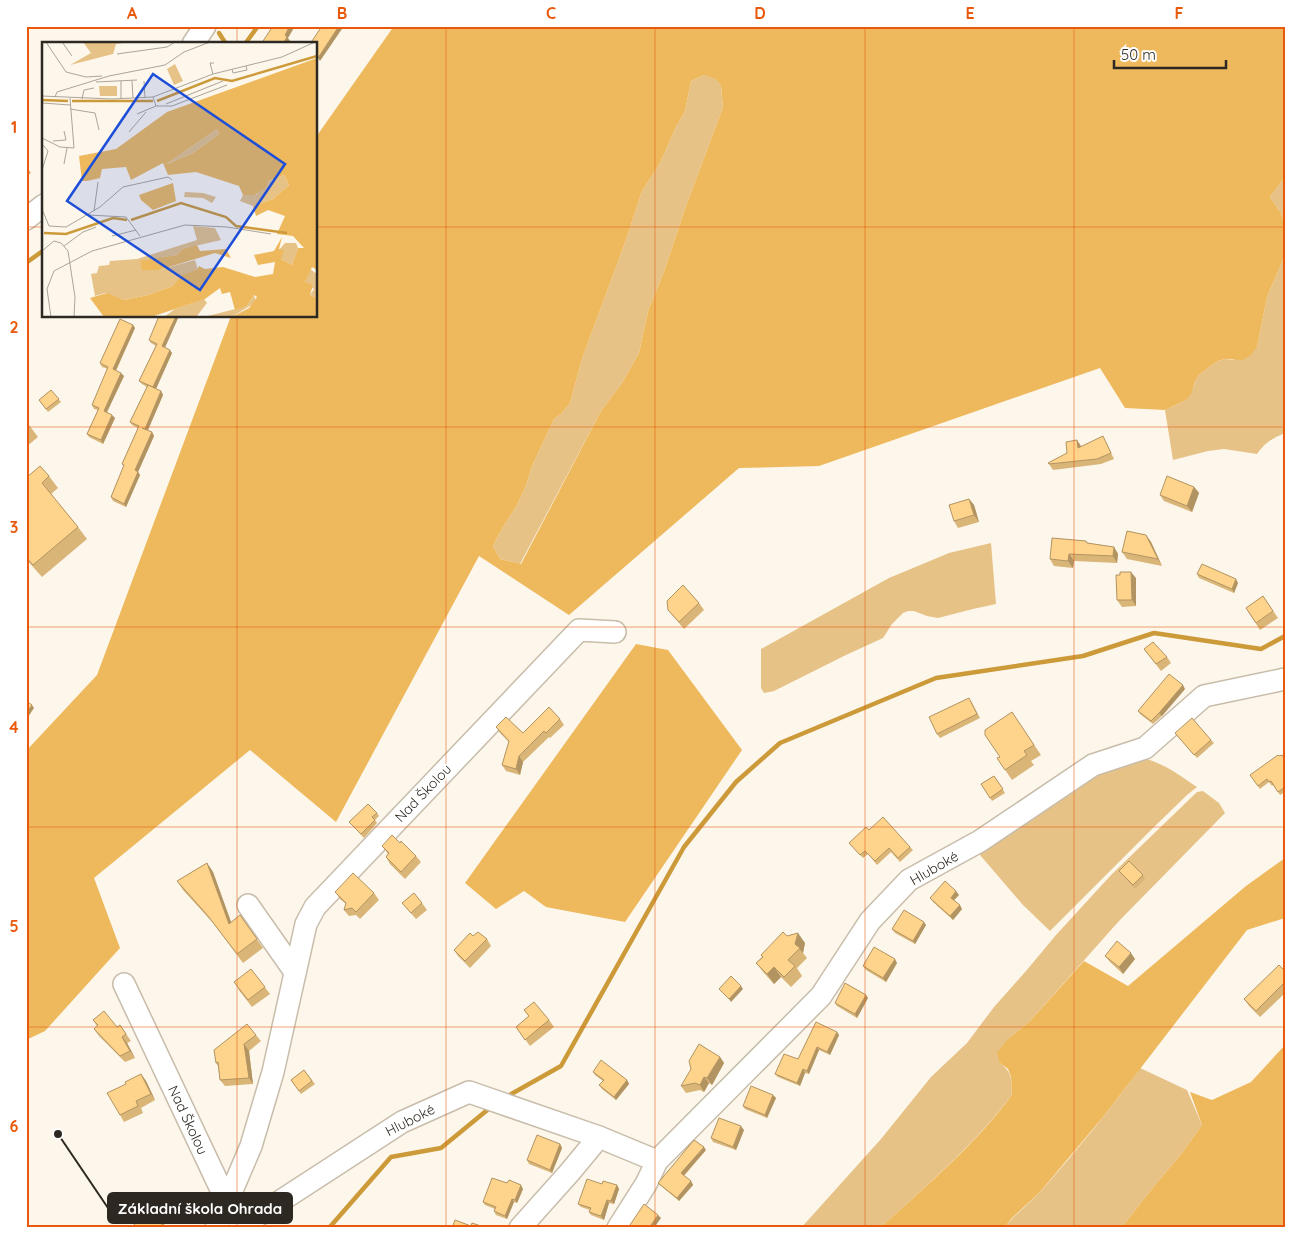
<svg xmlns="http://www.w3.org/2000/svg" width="1311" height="1254" viewBox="0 0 1311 1254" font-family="Quicksand,sans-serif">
  <rect width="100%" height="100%" fill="#fdf6eb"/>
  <!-- green -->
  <g fill="#e6c287">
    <polygon points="704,75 716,78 721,86 723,107 685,209 665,269 648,311 639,353 622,383 601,411 520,564 500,559 493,546 503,527 516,507 526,486 532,466 554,419 562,413 570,403 582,359 626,240 642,191 659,165 676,127 685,111 691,81"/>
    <polygon points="1285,177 1285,227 1281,213 1270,197"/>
    <path d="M1285,251V433C1271,439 1266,442 1257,454L1224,449L1208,451L1173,460L1165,410L1186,400L1194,385L1195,381L1199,375L1208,368L1218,361L1225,359L1233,360L1257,347L1267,297L1282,262Z"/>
    <polygon points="991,543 996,604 973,609 938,618 927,616 914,611 908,611 903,613 892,624 883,638 846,655 774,691 764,693 761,688 761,649 889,578 949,553"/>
    <path d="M1142,758C1164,763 1179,775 1197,787L1187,795L1154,827L1050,931L1023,905L974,848L1117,763Z"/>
    <path d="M1203,791L1219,803L1225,813L1119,921L1030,1021L1007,1040L1000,1063C1013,1073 1011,1080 1012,1095C974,1145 926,1186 880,1228H801L881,1139L931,1077L967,1043L994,1007L1026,971L1056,935L1112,874L1197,792Z"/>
    <path d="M1140,1068L1187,1090L1202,1125L1182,1153L1155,1185L1121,1228H1004C1015,1214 1030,1203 1042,1190C1076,1151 1110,1110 1140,1068Z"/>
  </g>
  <!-- forest -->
  <g fill="#eeb95d" fill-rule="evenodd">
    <path d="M394,26H1285V177L1270,197L1281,213L1284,223L1285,251L1282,262L1267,297L1257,347L1251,355L1243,360L1225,359L1218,361L1208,368L1199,375L1195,381L1191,394L1186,400L1165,410L1125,408L1100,368L819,466L739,468L569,615L479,556L336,822L250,750L94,878L120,948L45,1031L26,1040V751L97,675L231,316H316V137ZM704,75L716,79L721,86L723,107L685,209L665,269L648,311L639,353L622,383L601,411L521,564L500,559L493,546L503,527L516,507L526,486L532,466L554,419L562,413L570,403L582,359L626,240L642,191L659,165L676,127L685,111L691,81Z"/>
    <polygon points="636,644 668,650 742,750 625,922 546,907 524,891 496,909 465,883"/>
    <path d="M1285,858V918L1247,930L1103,1117L1040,1192L1012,1218L1004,1228H880C926,1186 975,1145 1012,1095L1011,1077L1008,1069L1000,1063L997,1053L1007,1040L1030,1021L1084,961L1128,986L1246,886Z"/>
    <polygon points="1285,1045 1285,1228 1121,1228 1155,1185 1182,1153 1202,1125 1190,1092 1212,1100 1251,1082"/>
  </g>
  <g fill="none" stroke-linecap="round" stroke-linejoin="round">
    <!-- stream -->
    <g stroke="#cd9a3a" stroke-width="4.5">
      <polyline points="219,33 226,44"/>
      <polyline points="245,44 258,26"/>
      <polyline points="26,263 44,250"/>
      <polyline points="506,1097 561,1066 684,847 736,782 780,743 936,678 1083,656 1154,633 1261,649 1285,636"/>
      <polyline points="329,1228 391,1157 441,1148 491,1107"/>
    </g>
    <!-- minor casing -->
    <g stroke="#c8bdaa" stroke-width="24">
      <g id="minor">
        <polyline points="193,44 205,26"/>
        <polyline points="26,219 44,205"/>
        <polyline points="248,905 295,972"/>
        <polyline points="124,984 227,1202"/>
        <polyline points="216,1228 251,1146 273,1072 306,924 315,907 579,630 615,632"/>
        <polyline points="239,1228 402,1122 469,1092 599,1137 657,1161"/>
        <polyline points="520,1228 570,1172 599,1137"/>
        <polyline points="618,1228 646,1184 657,1161 821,996 870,921 909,880 980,841 1093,765 1145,748 1204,696 1285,679"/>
      </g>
    </g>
    <!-- minor -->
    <use href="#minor" stroke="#fff" stroke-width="21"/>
  </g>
  <!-- wall -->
  <g fill="#dab578">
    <polygon points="26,166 31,173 26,177"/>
    <polygon points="133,325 135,328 116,371 124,376 107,412 115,418 103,444 89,437 87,434 98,410 94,409 92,405 108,369 102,367 100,363"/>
    <polygon points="149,340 165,348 172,353 156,389 161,391 163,395 148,430 152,432 154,436 138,472 140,475 126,507 113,501 111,497 124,467 122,464 138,428 132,425 130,422 147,387 142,384 139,381 156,346 151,343"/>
    <polygon points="51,390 61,402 48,412 39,400"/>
    <polygon points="26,421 38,437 26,447"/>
    <polygon points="1077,440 1081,447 1106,442 1114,459 1101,464 1053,470 1049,464 1067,453"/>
    <polygon points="49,476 58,488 51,494 78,527 87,539 42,577 26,559 26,478"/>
    <polygon points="1194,487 1199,493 1192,512 1164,501 1160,495"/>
    <polygon points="969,499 974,505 979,522 958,528 954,521"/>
    <polygon points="1146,535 1151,542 1162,566 1127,559 1122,552"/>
    <polygon points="1088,543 1114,547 1118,554 1117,563 1074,561 1073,568 1054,566 1050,559"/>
    <polygon points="1197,574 1238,583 1234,593 1199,578"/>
    <polygon points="1136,578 1136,606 1122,607 1117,600"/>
    <polygon points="1263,596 1278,618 1260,630 1246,608"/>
    <polygon points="699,603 704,610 684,629 673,616 668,610"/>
    <polygon points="1144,649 1167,657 1171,663 1161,671"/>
    <polygon points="1185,689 1162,716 1153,724 1140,714 1138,711"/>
    <polygon points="971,701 980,718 940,738 937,734"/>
    <polygon points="1012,712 1041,755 1031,761 1034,765 1012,780 997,758 1000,757"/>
    <polygon points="560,719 564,725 550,738 549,737 523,762 520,775 506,771 502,765 509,742 500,733 496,727 523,733"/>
    <polygon points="1175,733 1211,740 1214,743 1197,758"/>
    <polygon points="1279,756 1285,760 1285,792 1280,795 1273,785 1272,786 1269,782 1260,789 1250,775"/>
    <polygon points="994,776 1005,793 992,801 981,784"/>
    <polygon points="377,813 379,816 375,820 377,823 364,838 349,822"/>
    <polygon points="869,830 910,847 913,850 900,862 891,852 877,865 868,854 863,858 849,843"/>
    <polygon points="400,843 416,856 421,862 405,879 390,864 386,857 388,854 382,846"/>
    <polygon points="207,863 213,872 231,922 240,915 263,948 243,963 214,924 183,890 177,881"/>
    <polygon points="1119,871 1143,875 1145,879 1135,889"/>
    <polygon points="335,892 374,893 379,900 360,919 356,915 349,916 344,910 346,904 340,899"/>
    <polygon points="959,895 954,900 962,909 953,920 933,902 930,898"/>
    <polygon points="402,903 422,903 427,910 416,919"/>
    <polygon points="926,925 915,944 895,933 892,929"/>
    <polygon points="473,936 487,939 491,946 470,968 458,956 454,950"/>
    <polygon points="787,936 805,943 803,953 807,958 797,968 802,976 791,987 781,977 774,984 764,973 756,963 762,957 761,955"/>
    <polygon points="1105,956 1135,959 1123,974 1110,962"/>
    <polygon points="897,963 886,982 866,970 863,966"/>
    <polygon points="251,969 270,994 252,1007 238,989"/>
    <polygon points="1285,971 1285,993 1260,1017 1249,1006 1244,999"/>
    <polygon points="866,995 868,998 857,1018 837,1006 835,1003"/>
    <polygon points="524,1010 549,1020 554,1027 530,1046 516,1027 529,1017"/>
    <polygon points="93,1020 117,1027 120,1025 131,1041 127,1043 135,1058 125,1062 99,1036 94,1029 97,1026"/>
    <polygon points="837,1032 839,1035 830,1055 819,1050 809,1074 805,1073 800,1086 778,1077 775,1074"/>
    <polygon points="256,1035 261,1041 249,1051 253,1084 225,1086 220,1080 218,1066 216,1063"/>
    <polygon points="720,1057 724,1063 712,1085 709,1083 704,1092 700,1090 686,1093 681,1086"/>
    <polygon points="304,1070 315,1084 301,1094 291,1080"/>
    <polygon points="593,1072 627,1080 629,1084 616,1100 602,1089 599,1085 603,1081 595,1075"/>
    <polygon points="141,1074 146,1081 155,1100 141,1108 143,1113 124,1122 120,1115 126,1084"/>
    <polygon points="773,1095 776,1098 767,1118 745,1109 743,1106"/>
    <polygon points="744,1130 736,1150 713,1142 711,1138"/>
    <polygon points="560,1144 562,1148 552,1173 529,1164 527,1160"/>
    <polygon points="706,1150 684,1176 691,1181 693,1185 679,1201 661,1186 658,1183"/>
    <polygon points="507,1183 523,1189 517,1203 514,1202 507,1219 496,1215 494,1211 495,1209 485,1205 483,1202"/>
    <polygon points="602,1184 617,1185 619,1189 614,1204 609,1203 604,1220 591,1215 589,1212 590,1210 581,1207 578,1204"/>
    <polygon points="161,1217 166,1228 136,1228"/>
  </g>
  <!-- shaded-wall -->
  <g fill="#b29462">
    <polygon points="290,26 295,26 288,38 290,41 288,44 283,44 285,35"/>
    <polygon points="339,26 344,26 320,61 318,58"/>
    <polygon points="176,316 179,316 164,350 162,346"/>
    <polygon points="133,325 135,328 115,372 113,369"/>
    <polygon points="170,350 172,353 155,391 153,387"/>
    <polygon points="121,373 124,376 106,414 104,411"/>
    <polygon points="161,391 163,395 147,432 145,429"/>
    <polygon points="112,415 115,418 103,444 101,440"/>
    <polygon points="152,432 154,436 138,472 140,475 126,507 124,504 135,470"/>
    <polygon points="1077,440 1081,446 1082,454 1078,448"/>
    <polygon points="1194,487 1199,493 1192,512 1187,506"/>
    <polygon points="969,499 974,505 979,522 974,515"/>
    <polygon points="1146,535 1151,542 1162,566 1158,559"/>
    <polygon points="1114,547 1118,554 1117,563 1113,556"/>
    <polygon points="1069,554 1074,561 1073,568 1068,561"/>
    <polygon points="1131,572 1136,578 1136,606 1132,600"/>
    <polygon points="1236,579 1238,583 1234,593 1232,589"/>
    <polygon points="1183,685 1185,689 1162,716 1159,713"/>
    <polygon points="32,705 34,708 26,720 26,713"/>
    <polygon points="519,756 523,762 520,775 516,769"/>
    <polygon points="207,863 213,872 235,933 229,924"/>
    <polygon points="956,891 959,895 953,901 951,898"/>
    <polygon points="960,905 962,909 953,920 950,916"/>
    <polygon points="924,922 926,925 915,944 913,941"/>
    <polygon points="798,933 805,943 803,953 795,944"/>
    <polygon points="1131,953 1135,959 1123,974 1119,967"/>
    <polygon points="895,959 897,963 886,982 883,978"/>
    <polygon points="774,967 781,977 774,984 767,974"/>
    <polygon points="741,986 743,989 731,1002 729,999"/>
    <polygon points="866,995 868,998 857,1018 855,1014"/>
    <polygon points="837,1032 839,1035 830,1055 827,1052"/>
    <polygon points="122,1037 127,1043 135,1058 130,1051"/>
    <polygon points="244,1044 249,1051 253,1084 249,1078"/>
    <polygon points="817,1047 819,1050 809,1074 807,1071"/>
    <polygon points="720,1057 724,1063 712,1085 707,1078"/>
    <polygon points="803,1069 805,1073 800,1086 797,1083"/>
    <polygon points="141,1074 146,1081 155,1100 151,1094"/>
    <polygon points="704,1077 709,1083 704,1092 700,1085"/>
    <polygon points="627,1080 629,1084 616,1100 614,1097"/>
    <polygon points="773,1095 776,1098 767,1118 765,1115"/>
    <polygon points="741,1126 744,1130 736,1150 733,1147"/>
    <polygon points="560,1144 562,1148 552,1173 550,1170"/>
    <polygon points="704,1147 706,1150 683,1176 681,1173"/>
    <polygon points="691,1181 693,1185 679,1201 677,1198"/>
    <polygon points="521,1185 523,1189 517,1203 515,1200"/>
    <polygon points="617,1185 619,1189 614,1204 611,1201"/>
    <polygon points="512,1199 514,1202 507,1219 505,1216"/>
    <polygon points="607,1200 609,1203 604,1220 601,1216"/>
    <polygon points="658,1215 661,1218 654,1228 649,1228"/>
  </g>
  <!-- building -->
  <g fill="#fed38c" stroke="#b29462">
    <polygon points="273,26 290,26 285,35 287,37 283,44 261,44"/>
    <polygon points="322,26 339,26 318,58 316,57 316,44 310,44"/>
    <polygon points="159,316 176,316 162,346 170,350 153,387 139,381 157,344 149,340"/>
    <polygon points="120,319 133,325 113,369 121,373 104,411 112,415 101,440 87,434 99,408 92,405 108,367 100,363"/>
    <polygon points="148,385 161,391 145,429 142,428 152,432 135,470 138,472 124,504 111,497 124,465 122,464 139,426 130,422"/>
    <polygon points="51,390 59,399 46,409 39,400"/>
    <polygon points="1103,436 1111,453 1097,459 1049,464 1048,463 1067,453 1066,442 1077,440 1078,448"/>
    <polygon points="40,466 49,476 42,483 78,527 33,565 26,557 26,478"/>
    <polygon points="1167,476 1194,487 1187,506 1160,495"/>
    <polygon points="969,499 974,515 954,521 949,505"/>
    <polygon points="1127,531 1146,535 1158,559 1122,552"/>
    <polygon points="1052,538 1086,541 1087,543 1114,547 1113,556 1069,554 1068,561 1050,559"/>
    <polygon points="1202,564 1236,579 1232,589 1197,574"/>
    <polygon points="1120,572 1131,572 1132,600 1117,600 1116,575 1120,575"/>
    <polygon points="683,585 699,603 679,622 668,610 667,601"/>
    <polygon points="1263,596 1273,611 1256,623 1246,608"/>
    <polygon points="1153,642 1167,657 1156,664 1144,649"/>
    <polygon points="1169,674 1183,685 1159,713 1151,721 1138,711"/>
    <polygon points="969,698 977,714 937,734 929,717"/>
    <polygon points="26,701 32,705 26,713"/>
    <polygon points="549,707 560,719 546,733 544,731 519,756 516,769 502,765 509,741 496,727 506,717 523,733"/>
    <polygon points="1012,712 1034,745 1024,751 1027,755 1005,770 997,758 1000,757 985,735 985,730"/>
    <polygon points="1192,718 1211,740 1194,755 1175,733"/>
    <polygon points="1278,755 1279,756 1282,755 1285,760 1285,787 1278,792 1271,781 1269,782 1267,779 1258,786 1250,775"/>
    <polygon points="994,776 1003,789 990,798 981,784"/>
    <polygon points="368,804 377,813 372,817 375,820 361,834 349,822"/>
    <polygon points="883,817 910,847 898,858 889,848 875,861 865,851 860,855 849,843 866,827 869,830"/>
    <polygon points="392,835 400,843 401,841 416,856 401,872 386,857 389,853 382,846"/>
    <polygon points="1129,861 1143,875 1133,885 1119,871"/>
    <polygon points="207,863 229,924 240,915 257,939 237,954 208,916 177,881"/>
    <polygon points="353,873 374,893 356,912 352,908 344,910 346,903 335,892"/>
    <polygon points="945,881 956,891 951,898 960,905 950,916 930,898"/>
    <polygon points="414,893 422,903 411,913 402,903"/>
    <polygon points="904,910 924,922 913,941 892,929"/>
    <polygon points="478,932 487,939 465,961 454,950 470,933 473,936"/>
    <polygon points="783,932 787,936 798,933 795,944 800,948 788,960 795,966 784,977 774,967 767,974 756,963 763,957 761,955"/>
    <polygon points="1117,941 1131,953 1119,967 1105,956"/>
    <polygon points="874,947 895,959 883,978 863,966"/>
    <polygon points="1279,965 1285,971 1285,982 1256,1011 1244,999"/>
    <polygon points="251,969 265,987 248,1000 234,982"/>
    <polygon points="731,976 741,986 729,999 719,989"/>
    <polygon points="845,983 866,995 855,1014 835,1003"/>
    <polygon points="534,1002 549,1020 525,1040 516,1027 529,1016 524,1010"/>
    <polygon points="104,1011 117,1027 120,1025 126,1034 122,1037 130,1051 120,1056 94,1029 98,1025 93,1020"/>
    <polygon points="816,1022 837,1032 827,1052 817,1047 807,1071 803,1069 797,1083 775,1074 784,1054 798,1059"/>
    <polygon points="247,1024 256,1035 244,1044 249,1078 220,1080 218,1062 216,1063 214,1050"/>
    <polygon points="699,1044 720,1057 707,1078 704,1077 700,1085 695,1083 681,1086 691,1069 689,1061"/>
    <polygon points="601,1060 627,1080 614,1097 599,1085 604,1080 593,1072"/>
    <polygon points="304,1070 312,1081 299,1091 291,1080"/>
    <polygon points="141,1074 151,1094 136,1101 138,1106 120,1115 107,1093 126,1084 125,1082"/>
    <polygon points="751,1086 773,1095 765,1115 743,1106"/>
    <polygon points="719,1118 741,1126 733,1147 711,1138"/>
    <polygon points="537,1135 560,1144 550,1170 527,1160"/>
    <polygon points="694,1140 704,1147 681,1173 691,1181 677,1198 658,1183"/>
    <polygon points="492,1178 507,1183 509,1180 521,1185 515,1200 512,1199 505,1216 494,1211 496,1207 483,1202"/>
    <polygon points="587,1179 602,1184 603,1181 617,1185 611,1201 607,1200 601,1216 589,1212 591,1208 578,1204"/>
    <polygon points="644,1204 658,1215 649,1228 628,1228"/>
    <polygon points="159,1213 163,1224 160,1226 161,1228 136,1228 134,1224"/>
    <polygon points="455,1220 471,1226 472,1223 484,1227 452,1228"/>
  </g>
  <!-- grid -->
  <path fill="none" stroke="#e8590c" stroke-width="1" stroke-opacity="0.55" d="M237,26V44M446,26V1228M655,26V1228M865,26V1228M1074,26V1228M26,227H44M316,227H1285M237,316V1228M26,427H1285M26,627H1285M26,827H1285M26,1027H1285"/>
  <g text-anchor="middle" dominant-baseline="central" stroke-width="4" stroke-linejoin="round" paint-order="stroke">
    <!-- street labels -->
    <g font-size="14" fill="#2d2821" stroke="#fff">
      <text transform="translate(423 793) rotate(-46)">Nad Školou</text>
      <text transform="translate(934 868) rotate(-30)">Hluboké</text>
      <text transform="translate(188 1120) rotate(65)">Nad Školou</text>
      <text transform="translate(410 1120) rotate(-27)">Hluboké</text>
    </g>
  </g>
  <!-- overview -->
  <g transform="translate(42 42)">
    <rect width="275" height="275" fill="#fdf6eb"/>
    <path d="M41,0H89L74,2L71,12L28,23L49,11ZM133,22L141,39L132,43L125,27ZM57,44H75V54H58ZM175,87L177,92L151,111L123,123ZM242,133L247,143L231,157L211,164L198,159L201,153H214L226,139ZM143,150L161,151L174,155L170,161L161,156L142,155ZM151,184L173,186L179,198L140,207L135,213L98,220L101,227L117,228L153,218L156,228L131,244L106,253L82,258L63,251L53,254L49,232L55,231L57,224L67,223L68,219L95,217L155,198ZM243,201H254L256,206L250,223L239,217L237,208ZM268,227L275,232V256L268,253L272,247L263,240ZM212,253L214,260L190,275H162L205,264ZM162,257L165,261L155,274L122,275L133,267Z" fill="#e6c287"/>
    <path d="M275,16V228L270,225L263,240L271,243L268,253L275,256V275H190L207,266L215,255L212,253L205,264L193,268L188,250L180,252L178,246L163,257L109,275H62L48,256L65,251L82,258L106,253L131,244L140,233L155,228L157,224L163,227L181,225L213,235L231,232L233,220L216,223L212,213L232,209L240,195L237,207L242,208L239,217L250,223L256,206H262L251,194L235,192L243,174L226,168L214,174L211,164L231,157L247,143L242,133L226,139L224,145L213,153H201L197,144L154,130L126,133L121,121L89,138L84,125L60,127L58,136L45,139H40L37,114L74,107L125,70ZM175,87L177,92L151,111L123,123ZM131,141L134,159L111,168L99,158L97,153ZM155,203L158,209L184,207L189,216L173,211L117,228H100L98,219L135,213L140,207Z" fill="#eeb95d" fill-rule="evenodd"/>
    <path fill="none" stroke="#cd9a3a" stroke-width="2.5" d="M0,58L26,59M30,59H111M115,59L173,36L190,39L275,14M89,178L139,161L184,175L194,184L245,191M2,191L24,192L71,176L85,178"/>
    <path fill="none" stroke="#aaa49a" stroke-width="1" d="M4,0L24,30L44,35L60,34M20,0L30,14M75,12L125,5L133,0M190,27L191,31L205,28L204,24M171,32L168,21H172M79,39V57M90,39L91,56M102,39L103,56M54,40L95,38M0,54L70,57L111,55L171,32L240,15L273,0M13,55L15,50L67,34L123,23L142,10L168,0M111,55L114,64H130L185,43M40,57L42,48L52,46M0,61L28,63M124,62L181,39M28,67L53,71L57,88M95,72L114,64M87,90L104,70M0,96L18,105L32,106L28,56M11,99L24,98L22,89M0,102L6,109L0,128M22,122L25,106M0,167L7,184L24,185L58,165L81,145L126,135L130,138M52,169L56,140M46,173L84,175L98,194M70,194L94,188M22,204L41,190L54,185M0,209L12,199L19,201L26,209L33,255L32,275M9,275L5,247L12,229L50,209L143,183L185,185L229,192"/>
    <path fill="#1d4ed8" fill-opacity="0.15" stroke="#1d4ed8" stroke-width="2.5" d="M111,32L243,122L158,248L25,159Z"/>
    <rect width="275" height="275" fill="none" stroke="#2d2821" stroke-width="2.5"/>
  </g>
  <!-- callouts -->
  <path fill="none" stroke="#2d2821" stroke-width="2" d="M58 1134L108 1208"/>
  <circle fill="#2d2821" stroke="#fff" stroke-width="2" cx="58" cy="1134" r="5"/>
  <rect fill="#2d2821" stroke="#2d2821" stroke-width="2" x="108" y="1193" width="184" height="30" rx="5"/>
  <g font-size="15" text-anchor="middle" font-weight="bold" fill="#fff">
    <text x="200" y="1214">Základní škola Ohrada</text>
  </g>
  <!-- border -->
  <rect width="1311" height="1254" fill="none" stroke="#ffffff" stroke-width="55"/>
  <!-- scale -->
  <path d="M1114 60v8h112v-8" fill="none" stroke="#2d2821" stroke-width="2.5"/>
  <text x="1121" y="60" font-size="15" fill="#2d2821" stroke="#ffffff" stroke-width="4" paint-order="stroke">50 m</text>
  <rect x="28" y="28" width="1256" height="1198" fill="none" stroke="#e8590c" stroke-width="2"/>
  <g font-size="16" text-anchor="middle" font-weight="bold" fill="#e8590c">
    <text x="132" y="19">A</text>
    <text x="342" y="19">B</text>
    <text x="551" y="19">C</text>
    <text x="760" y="19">D</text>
    <text x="970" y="19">E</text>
    <text x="1179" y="19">F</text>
    <text x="14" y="133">1</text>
    <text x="14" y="333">2</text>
    <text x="14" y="533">3</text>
    <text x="14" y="733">4</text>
    <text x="14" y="932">5</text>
    <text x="14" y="1132">6</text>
  </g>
</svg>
